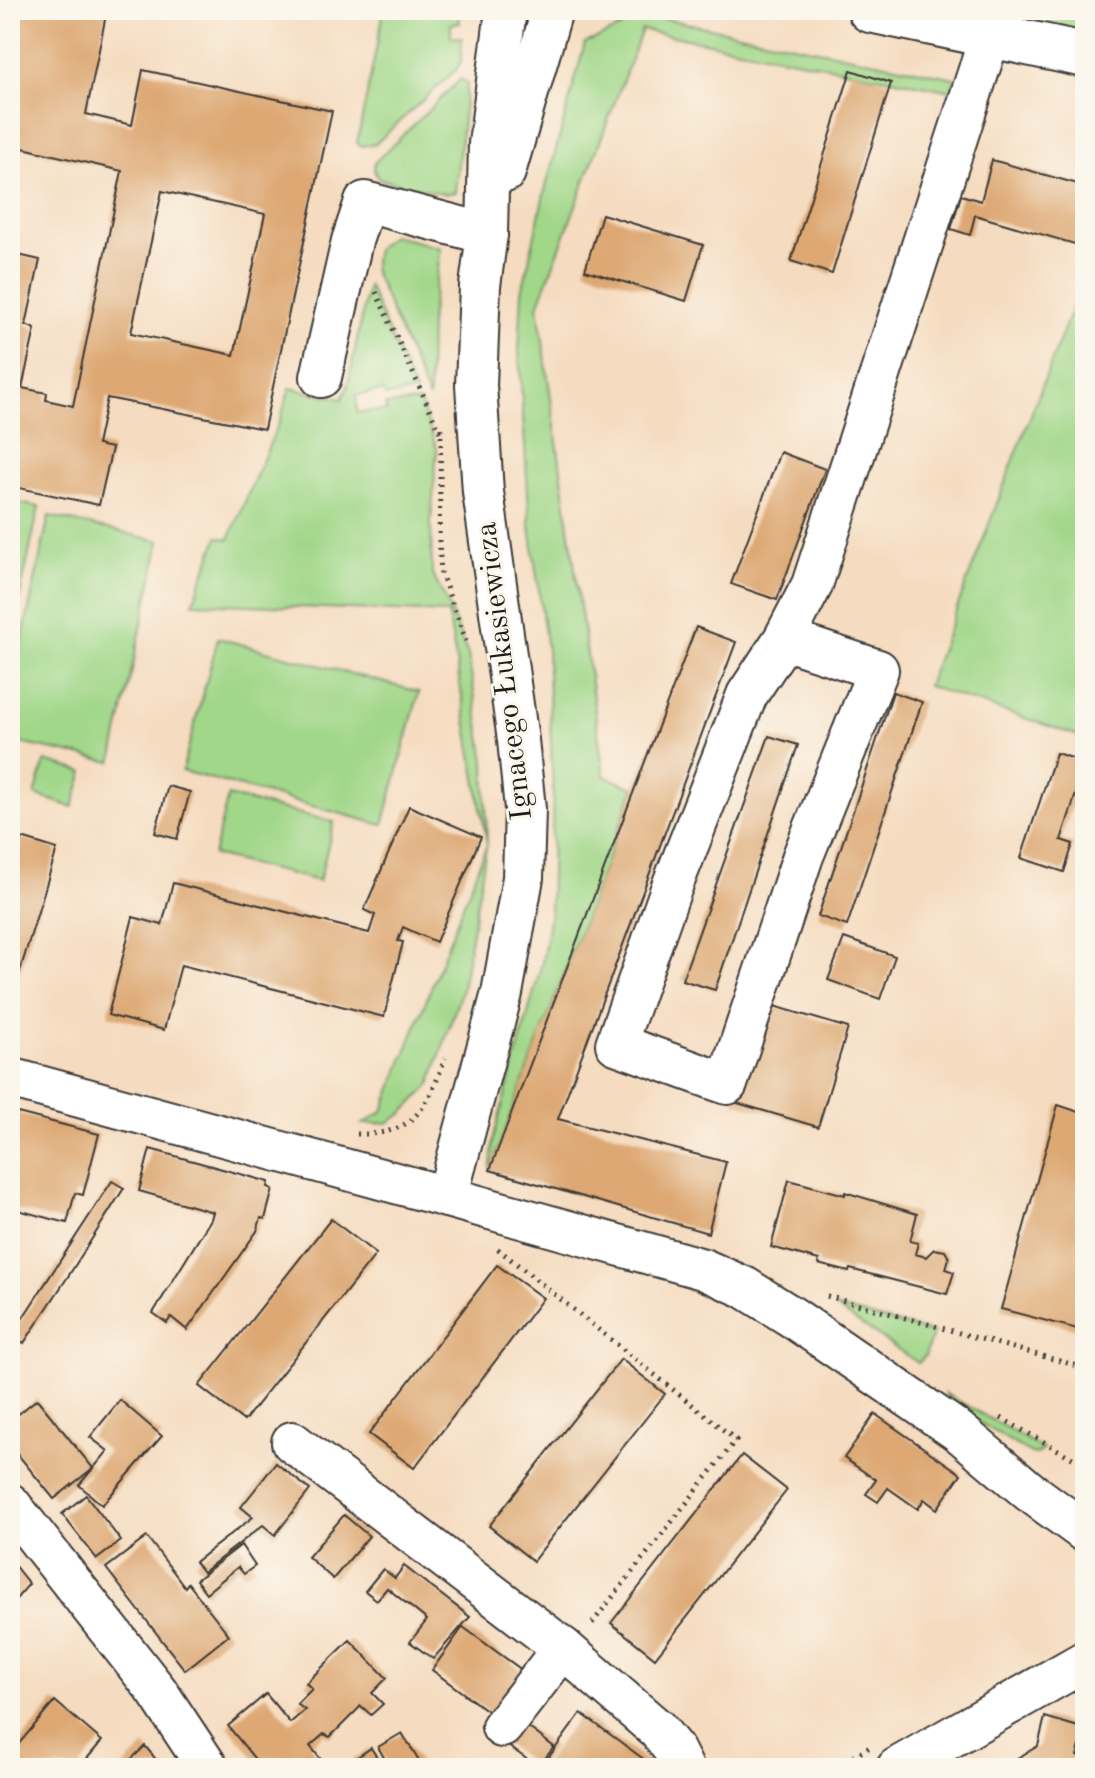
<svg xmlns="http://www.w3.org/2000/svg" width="1095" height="1778" viewBox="0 0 1095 1778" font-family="'Old Standard TT',serif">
  <rect width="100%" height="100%" fill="#fbf7ec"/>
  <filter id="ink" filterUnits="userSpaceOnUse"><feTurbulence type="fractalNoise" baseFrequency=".0125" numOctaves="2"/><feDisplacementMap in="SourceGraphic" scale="16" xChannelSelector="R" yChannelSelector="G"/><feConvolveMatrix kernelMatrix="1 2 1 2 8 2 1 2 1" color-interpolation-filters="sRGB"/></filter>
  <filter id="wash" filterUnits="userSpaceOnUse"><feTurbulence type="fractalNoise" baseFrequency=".006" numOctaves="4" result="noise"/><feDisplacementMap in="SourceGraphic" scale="32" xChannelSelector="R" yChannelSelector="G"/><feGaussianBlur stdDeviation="1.8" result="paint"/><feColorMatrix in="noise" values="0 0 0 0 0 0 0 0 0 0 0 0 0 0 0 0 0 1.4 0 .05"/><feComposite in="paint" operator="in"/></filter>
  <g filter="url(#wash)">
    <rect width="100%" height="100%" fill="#f5dcc0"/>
    <!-- green -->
    <g fill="#a0d789" stroke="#5e7a52" stroke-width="2">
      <polygon points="384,10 458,10 460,23 451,24 451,37 462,38 461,61 457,69 375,144 360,146 357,143"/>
      <polygon points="963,10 1085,10 1085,41"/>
      <path d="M637,13L955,78L952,91L642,30L538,306L604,776L634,788L490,1170L494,1136L542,963L550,914L553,790L547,650L530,526L519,351L522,292L544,194L585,43C601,36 628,28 637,13Z"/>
      <polygon points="461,79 467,84 455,192 446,194 379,179 374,171 374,163"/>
      <polygon points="392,235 441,248 430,319 429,399 373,269 376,249"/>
      <polygon points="1085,274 1085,738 927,686"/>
      <polygon points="368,286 415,392 385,396 383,391 356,395 357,412 387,411 385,405 420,402 437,449 431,522 432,574 446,600 468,655 485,761 487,844 462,989 430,1085 402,1114 387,1123 363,1124 383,1111 487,844 448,613 193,603 218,537 229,539 280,420 290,388 342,399 347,389"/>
      <polygon points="10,501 39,507 17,610 10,609"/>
      <polygon points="49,516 160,541 112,762 10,741 10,697"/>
      <polygon points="218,638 419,692 383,825 182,771"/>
      <polygon points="45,761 84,772 73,807 35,795"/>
      <polygon points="228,796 334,822 319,881 213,855"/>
      <polygon points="835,1307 933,1333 925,1356 918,1363"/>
      <polygon points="945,1393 1043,1449 1036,1455 1031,1454 950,1404"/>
    </g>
    <g id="blocks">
      <!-- building -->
      <g fill="#dda873" fill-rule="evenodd">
        <path d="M10,10H107L86,114L132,125L143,70L332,111L264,429L107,398L97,445L112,448L99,505L10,486V253L40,260L26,325L35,329L22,388L47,393L46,400L73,406L122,171L10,145ZM162,191L265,214L234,355L131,333Z"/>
        <polygon points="851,70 891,83 832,274 791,261"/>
        <polygon points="992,160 1085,186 1085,247 975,215 970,235 951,229 961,195 981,201"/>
        <polygon points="602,214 703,245 686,301 585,270"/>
        <polygon points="780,452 825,469 777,600 731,584"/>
        <polygon points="696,627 736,642 558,1119 726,1162 708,1233 490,1170"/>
        <polygon points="893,692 922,702 847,926 818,916"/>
        <polygon points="769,736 798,745 715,990 682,980"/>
        <polygon points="1056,753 1085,762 1085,793 1077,791 1061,840 1073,844 1064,872 1021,858"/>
        <polygon points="168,786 190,792 177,839 155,833"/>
        <polygon points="409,806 481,837 436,942 403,927 398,941 403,942 384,1017 181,965 164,1030 108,1015 133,917 162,925 173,883 369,933 375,915 364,910"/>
        <polygon points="22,838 57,849 13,994 10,993 10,864 14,865"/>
        <polygon points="844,938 895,956 880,999 828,980"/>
        <polygon points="764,1003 848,1028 818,1127 734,1102"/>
        <polygon points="1058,1105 1085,1114 1085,1331 1001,1309"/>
        <polygon points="10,1111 99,1134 83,1195 75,1193 67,1223 10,1208"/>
        <polygon points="150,1149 269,1182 268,1187 273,1189 265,1219 261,1218 257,1231 187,1330 171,1317 167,1323 153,1313 211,1219 213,1212 139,1191"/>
        <polygon points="789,1180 845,1195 845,1192 917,1214 910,1241 918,1243 915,1254 926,1257 934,1249 945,1251 949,1258 946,1269 954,1272 947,1294 850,1269 849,1272 818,1264 819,1260 771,1247"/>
        <polygon points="112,1181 124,1188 69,1275 24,1343 11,1336"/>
        <polygon points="331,1219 376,1254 244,1421 199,1386"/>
        <polygon points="497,1265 543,1298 414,1468 369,1434"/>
        <polygon points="621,1359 665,1394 533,1561 489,1526"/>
        <polygon points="37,1399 93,1468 54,1499 10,1445 10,1421"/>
        <polygon points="120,1400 162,1436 102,1505 79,1485 108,1451 90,1437"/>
        <polygon points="875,1414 961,1474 937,1509 924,1499 918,1509 888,1488 878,1502 866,1494 876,1480 844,1458"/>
        <polygon points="742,1455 787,1490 655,1658 611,1623"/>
        <polygon points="276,1463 310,1490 275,1535 263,1525 203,1572 195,1562 253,1517 241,1507"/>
        <polygon points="86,1495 121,1541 97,1559 62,1514"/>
        <polygon points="344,1515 369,1536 333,1579 308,1557"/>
        <polygon points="147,1537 185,1587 188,1583 229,1635 185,1670 106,1568"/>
        <polygon points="241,1545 255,1566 244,1574 238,1567 206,1593 196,1580"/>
        <polygon points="10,1560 29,1584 10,1606"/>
        <polygon points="404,1566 470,1617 433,1659 410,1642 427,1620 387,1588 377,1600 365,1591 383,1569 395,1578"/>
        <polygon points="463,1627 530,1676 498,1719 432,1670"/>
        <polygon points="350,1640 387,1678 372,1693 383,1704 371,1715 361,1706 330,1737 324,1734 310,1746 328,1768 262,1768 228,1726 266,1694 290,1723 305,1710 297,1704 312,1689 306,1683"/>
        <polygon points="55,1701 102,1741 79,1768 10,1768 10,1754"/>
        <polygon points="581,1713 649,1763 646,1768 541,1768"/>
        <polygon points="1045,1717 1085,1729 1077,1756 1085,1759 1085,1768 1000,1768 1038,1746"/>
        <polygon points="520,1721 554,1747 538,1767 504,1743"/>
        <polygon points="402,1733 423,1768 390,1768 378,1747"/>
        <polygon points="145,1746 163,1768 122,1768"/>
        <polygon points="371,1748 384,1768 350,1768 347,1764"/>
      </g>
    </g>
  </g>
  <g filter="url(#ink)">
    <use href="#blocks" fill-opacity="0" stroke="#3d3935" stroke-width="2"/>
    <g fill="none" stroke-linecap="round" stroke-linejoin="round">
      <!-- minor casing -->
      <g stroke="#3d3935" stroke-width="44">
        <g id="minor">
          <polyline points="505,172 552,10"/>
          <polyline points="321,377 352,241 365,202 487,234"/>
          <polyline points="784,639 878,670 803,856 727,1084 616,1044 671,889 747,695 784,639 812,585 990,36"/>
          <polyline points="10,1078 447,1197 703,1269 744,1287 792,1317 958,1431 1029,1491 1085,1532"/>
          <polyline points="447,1197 502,993 523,878 525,809 518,740 483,492 476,385 480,286 487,234 489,144 506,10"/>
          <polyline points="292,1442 563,1648 658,1730 674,1750 683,1768"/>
          <polyline points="10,1504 157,1691 208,1768"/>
          <polyline points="502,1727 563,1648"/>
          <polyline points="897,1768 1085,1661"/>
        </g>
      </g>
      <!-- major casing -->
      <g stroke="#3d3935" stroke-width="48">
        <polyline id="major" points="870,10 1085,55"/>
      </g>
      <!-- path -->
      <g stroke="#3d3935" stroke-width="5" stroke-dasharray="2 6" stroke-linecap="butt">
        <polyline points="376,292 440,432"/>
        <polyline points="441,428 439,541 441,573 466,641"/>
        <path d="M357,1134C414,1136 428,1107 445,1058"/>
        <polyline points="498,1249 736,1440 590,1626"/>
        <polyline points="827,1296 1085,1368"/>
        <polyline points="1001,1418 1085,1465"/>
        <polyline points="832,1768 870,1747"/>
      </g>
      <!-- minor -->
      <use href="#minor" stroke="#fff" stroke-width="40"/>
      <!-- major -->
      <use href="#major" stroke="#fff" stroke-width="44"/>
    </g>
  </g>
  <g text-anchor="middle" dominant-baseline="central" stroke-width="6" stroke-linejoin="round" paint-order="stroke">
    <!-- street labels -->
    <g font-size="30" fill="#1c1c1c" stroke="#fbf7ec">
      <text transform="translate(505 671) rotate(-97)">Ignacego Łukasiewicza</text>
    </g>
  </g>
  <!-- margin -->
  <rect width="1095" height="1778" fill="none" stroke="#fbf7ec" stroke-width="40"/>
</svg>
